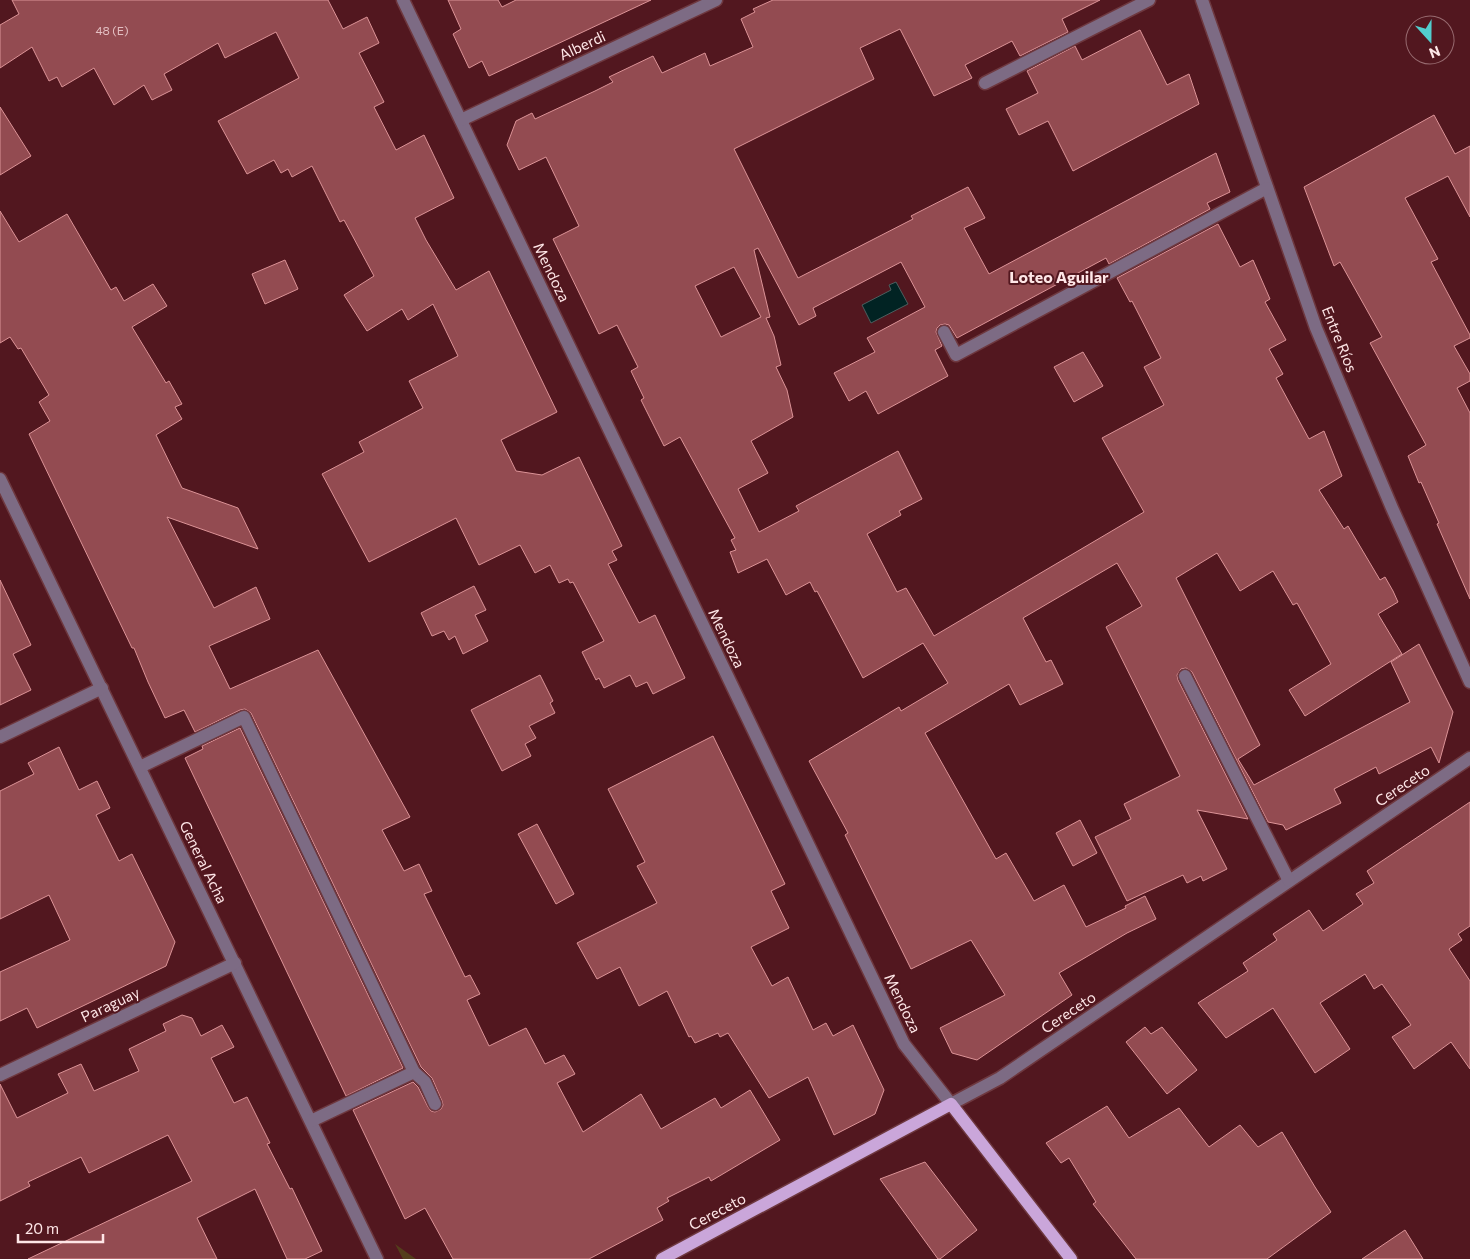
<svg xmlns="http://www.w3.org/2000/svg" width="1470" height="1259" viewBox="0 0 1470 1259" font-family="Commissioner,sans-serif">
  <rect width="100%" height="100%" fill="#52171f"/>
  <!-- green -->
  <polygon fill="#543e1c" points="395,1244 416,1259 403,1259"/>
  <!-- water -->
  <polygon fill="#012323" stroke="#4d5e5e" points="896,282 908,304 871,323 862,305 891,290 889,285"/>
  <!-- building -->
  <g fill="#934b51" stroke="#dc9397" fill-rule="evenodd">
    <polygon points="12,0 328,0 343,29 367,17 379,43 359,53 384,102 374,107 396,150 424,135 454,198 415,218 426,240 456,290 489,271 557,412 501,440 516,471 542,475 579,457 622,546 612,551 617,560 608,564 639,623 655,615 685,678 653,694 647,682 636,687 630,675 604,688 599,678 596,680 582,652 604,641 573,582 570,583 568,579 559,583 550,565 535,573 520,545 479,565 456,518 369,562 322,474 364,452 359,442 423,408 409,381 458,356 433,304 408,320 402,309 367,331 344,295 374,276 344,220 340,222 312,166 292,177 288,169 281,173 274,160 247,174 218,121 299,78 276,32 225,58 218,43 164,74 172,90 152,100 144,85 114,105 94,68 62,87 57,77 49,81 32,47 0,68 0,25 19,14"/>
    <polygon points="448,0 498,0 502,7 516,0 651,0 489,76 482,61 469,68 453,34 461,29"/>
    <path d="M773,0H1100L1062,19L1068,32L1020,56L1012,41L965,65L972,78L934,96L900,29L860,48L874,79L734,149L798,278L913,219L911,216L968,187L985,218L964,228L989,274L1216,153L1230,192L1207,203L1210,209L1109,264L1106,258L957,338L949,325L945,324L940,325L937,328L936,332L942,346L935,350L948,376L878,414L866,391L849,401L834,373L875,352L867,338L925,307L901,262L813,308L816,316L799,325L758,248L754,250L770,317L766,318L774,336L781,365L776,367L787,390L793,417L751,441L768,473L738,489L759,532L799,511L796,506L898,451L922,499L899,511L901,515L867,534L897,592L906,588L934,636L1144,512L1102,438L1164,405L1144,367L1161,358L1132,301L1130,302L1117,278L1218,224L1240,267L1253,260L1270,299L1265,302L1286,340L1269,349L1283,374L1276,378L1309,439L1324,431L1342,476L1319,490L1344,529L1348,526L1380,580L1385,577L1393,591L1398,602L1378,614L1402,654L1305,716L1289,690L1331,664L1297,603L1293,605L1273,571L1240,591L1217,553L1176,578L1260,745L1238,759L1254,785L1410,702L1391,662L1419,644L1453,712L1439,763L1431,747L1379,774L1376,767L1334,789L1341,803L1286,830L1283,825L1268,822L1192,672L1186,668L1181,669L1177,675L1178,680L1248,819L1197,810L1227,869L1203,881L1201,876L1187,883L1183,875L1127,901L1095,837L1131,819L1124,804L1180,776L1106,627L1142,606L1117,563L1023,618L1046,662L1051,660L1063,684L1020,705L1009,684L925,733L996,859L1006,853L1034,901L1064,885L1086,927L1126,908L1125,906L1145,896L1156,919L1127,933L1059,973L1072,995L977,1060L952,1053L940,1028L1005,995L971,940L911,969L845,835L848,833L809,761L899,707L901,711L948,683L923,643L863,678L817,591L815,592L810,582L786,595L767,559L738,573L730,552L736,550L731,540L735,538L680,437L664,446L641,400L644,398L631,371L638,367L617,325L599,334L553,239L579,226L546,157L519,170L507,145L516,121L532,113L535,119L595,91L613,82L609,77L653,56L662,73L705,53L710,66L753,47L741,19L755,12L753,9ZM734,267L761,317L721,337L695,286Z"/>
    <polygon points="1140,30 1167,85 1189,74 1199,104 1073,171 1048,121 1019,135 1006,109 1038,93 1027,71 1075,46 1082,60"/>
    <polygon points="0,107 31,156 0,175"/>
    <polygon points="1434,115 1455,154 1470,146 1470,217 1448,176 1405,198 1438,259 1431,262 1470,335 1470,338 1454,346 1470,374 1470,381 1457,388 1470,413 1470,599 1437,524 1439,523 1421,482 1419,483 1408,456 1426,445 1370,343 1382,337 1340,262 1334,266 1304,187"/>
    <polygon points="0,211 19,242 67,214 111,290 116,287 124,301 153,284 167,306 132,327 166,383 169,381 182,404 175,407 182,419 156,435 182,488 238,508 258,549 167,517 214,608 256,587 270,619 209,646 230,689 318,650 410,817 382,830 404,871 419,864 432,891 424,894 465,977 470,975 480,994 467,1000 489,1046 526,1028 545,1064 564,1055 575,1074 557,1083 583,1132 641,1094 661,1129 715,1098 721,1108 750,1090 780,1140 711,1181 709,1177 667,1198 669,1201 657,1208 663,1220 589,1259 453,1259 425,1208 405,1219 353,1110 413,1082 418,1087 428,1107 431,1111 435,1112 441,1109 443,1105 442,1101 432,1078 421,1067 251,713 245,709 240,710 195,732 184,710 165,718 148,682 134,648 132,648 29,434 50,421 39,402 49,395 21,348 18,349 10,337 0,343"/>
    <polygon points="285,260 298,289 265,304 252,274"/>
    <polygon points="1083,352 1103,386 1074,402 1054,367"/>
    <polygon points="0,580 31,645 13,654 31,690 0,705"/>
    <polygon points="474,586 486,610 475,615 488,641 463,654 455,636 449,640 444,631 432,636 421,613"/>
    <polygon points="540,675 553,701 550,703 555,713 529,726 536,738 525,744 531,756 502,771 471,710"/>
    <polygon points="240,728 403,1068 346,1096 185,758 203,749 202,746"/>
    <polygon points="713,736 785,884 771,891 789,928 751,947 772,986 788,977 813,1030 826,1023 833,1036 853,1025 884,1090 875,1114 834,1135 808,1077 769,1098 728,1033 720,1037 718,1033 695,1043 691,1036 689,1037 667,991 639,1006 620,967 597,979 577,943 657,903 637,866 645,862 608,789"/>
    <polygon points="59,747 79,790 97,781 110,808 96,815 119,861 132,854 175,942 166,966 37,1028 27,1008 0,1021 0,972 70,940 49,895 0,919 0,791 34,774 28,763"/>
    <polygon points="1470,802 1470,926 1458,934 1462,940 1449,949 1470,981 1470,1069 1451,1042 1414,1069 1392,1037 1411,1025 1382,984 1374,989 1365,974 1320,1003 1350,1049 1315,1073 1273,1008 1226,1038 1198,1003 1248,971 1243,963 1277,940 1273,934 1309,910 1323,931 1363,904 1356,894 1374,883 1367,871"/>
    <polygon points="1080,820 1097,853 1073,866 1056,833"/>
    <polygon points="537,824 574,894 556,904 518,834"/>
    <polygon points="182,1015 192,1018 201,1036 222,1025 234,1047 211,1058 234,1103 247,1097 270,1143 267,1144 290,1189 292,1188 322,1251 305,1259 287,1259 255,1189 197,1218 217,1259 28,1259 192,1181 168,1135 89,1173 81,1157 28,1182 30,1186 0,1201 0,1084 17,1118 68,1093 58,1074 81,1064 94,1091 139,1071 129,1049 166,1031 163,1024"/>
    <polygon points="1145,1027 1151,1034 1162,1027 1197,1070 1167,1094 1126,1042"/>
    <polygon points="1107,1106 1129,1138 1179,1108 1209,1147 1240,1125 1258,1147 1282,1132 1315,1187 1331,1212 1267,1259 1136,1259 1093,1204 1096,1202 1069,1158 1061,1163 1046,1143"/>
    <polygon points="925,1162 977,1230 940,1259 938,1259 880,1179"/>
    <polygon points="1405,1230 1423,1259 1362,1259"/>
  </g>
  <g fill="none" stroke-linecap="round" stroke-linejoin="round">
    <!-- minor casing -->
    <g stroke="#6e383f" stroke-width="15">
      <g id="minor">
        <polyline points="403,0 904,1044 951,1104 1000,1078 1470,758"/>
        <polyline points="1202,0 1316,328 1392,508 1470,682"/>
        <polyline points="985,83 1149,0"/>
        <polyline points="461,120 716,0"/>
        <polyline points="944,332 956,355 1267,188"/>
        <polyline points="0,479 377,1259"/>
        <polyline points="1185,676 1289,881"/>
        <polyline points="0,737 102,688"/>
        <polyline points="140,767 244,717 414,1072 425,1082 435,1104"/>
        <polyline points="0,1075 235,963"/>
        <polyline points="311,1121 414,1072"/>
      </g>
    </g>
    <!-- major casing -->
    <g stroke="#6e383f" stroke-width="15">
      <polyline id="major" points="662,1259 951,1104 1071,1259"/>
    </g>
    <!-- minor -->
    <use href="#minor" stroke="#7d6b84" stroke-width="12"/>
    <!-- major -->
    <use href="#major" stroke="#caa6da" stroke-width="12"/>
  </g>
  <g text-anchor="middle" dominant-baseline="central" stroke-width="4" stroke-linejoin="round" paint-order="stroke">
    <!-- number labels -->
    <g font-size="12" fill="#e3bfc2">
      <text x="112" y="30">48 (E)</text>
    </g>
    <!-- street labels -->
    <g font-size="15" fill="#fee6e7" stroke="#52171f">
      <text transform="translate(582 45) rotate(-25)">Alberdi</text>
      <text transform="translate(552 272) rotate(64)">Mendoza</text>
      <text transform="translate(1340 339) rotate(68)">Entre Ríos</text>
      <text transform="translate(727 638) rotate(64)">Mendoza</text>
      <text transform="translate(1402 785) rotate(-34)">Cereceto</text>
      <text transform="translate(204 862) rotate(64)">General Acha</text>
      <text transform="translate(903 1003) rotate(64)">Mendoza</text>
      <text transform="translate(110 1004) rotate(-25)">Paraguay</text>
      <text transform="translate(1068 1012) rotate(-34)">Cereceto</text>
      <text transform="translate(717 1211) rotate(-28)">Cereceto</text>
    </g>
    <!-- neighbourhood labels -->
    <g font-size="16" font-weight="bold" fill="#fee6e7" stroke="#52171f">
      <text x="1059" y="276">Loteo Aguilar</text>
    </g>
  </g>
  <!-- north arrow -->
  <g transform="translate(1430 40) rotate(159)"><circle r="24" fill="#52171f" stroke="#976a6f"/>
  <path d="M0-4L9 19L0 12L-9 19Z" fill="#52cdcd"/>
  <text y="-8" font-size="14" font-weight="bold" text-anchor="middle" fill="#fee6e7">N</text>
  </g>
  <!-- scale -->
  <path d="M18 1234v8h85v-8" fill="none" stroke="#fee6e7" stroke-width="2.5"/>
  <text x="25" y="1234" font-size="15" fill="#fee6e7" stroke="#52171f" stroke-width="4" paint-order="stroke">20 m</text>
</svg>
